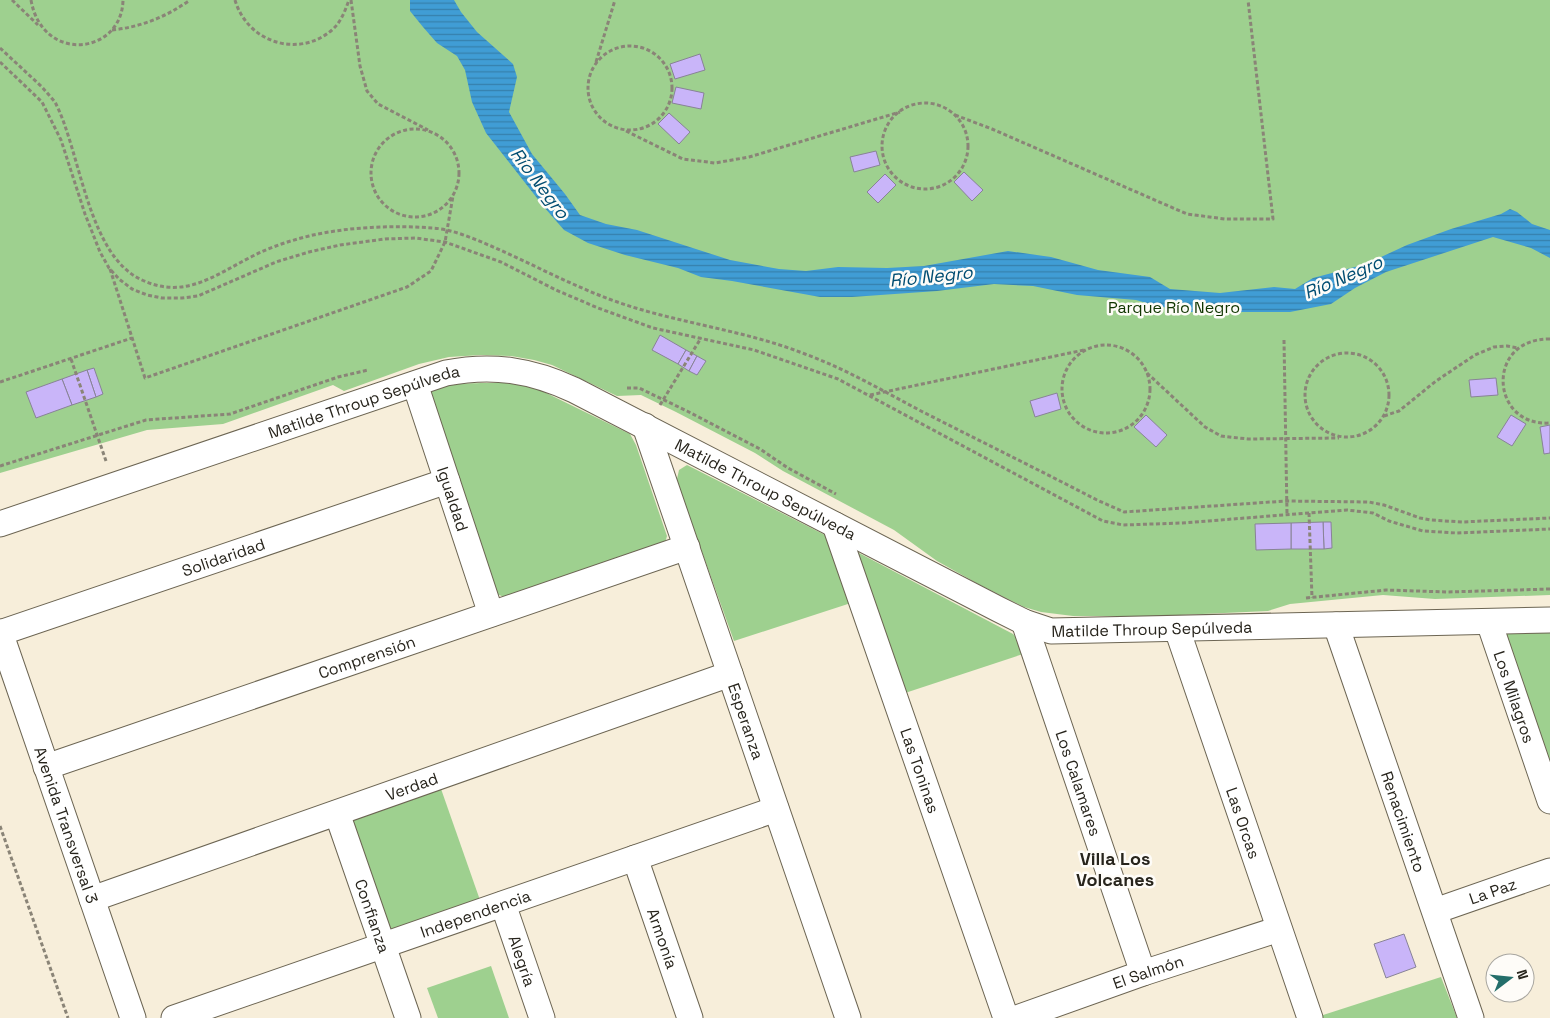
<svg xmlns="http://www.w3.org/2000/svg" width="1550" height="1018" viewBox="0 0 1550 1018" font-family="'Space Grotesk',sans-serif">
  <defs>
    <pattern id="water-rules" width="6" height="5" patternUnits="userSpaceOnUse" patternTransform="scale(1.25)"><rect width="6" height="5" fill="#409dd5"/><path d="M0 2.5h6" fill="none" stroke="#3680ac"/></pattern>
  </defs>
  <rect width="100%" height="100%" fill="#f7eeda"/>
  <!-- park -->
  <g fill="#9ed08f">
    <polygon points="0,0 1550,0 1550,595 1435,599 1383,595 1290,604 1268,611 1158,616 1073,616 1041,612 1024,607 980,585 937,561 894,530 783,471 755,453 676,412 641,395 617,396 552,365 534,360 511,356 481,355 449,357 419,364 344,391 333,385 223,424 147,430 0,473"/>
    <path d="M506,383L536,388L630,434L636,445L667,536L665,543L511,600L492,592L429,395C431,393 432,390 434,389C445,382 492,383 506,383Z"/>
    <polygon points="687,465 831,538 854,602 734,641 678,485 677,479 679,470"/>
    <polygon points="856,553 859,553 1013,634 1018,639 1023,654 902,694"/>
    <polygon points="1550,631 1550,778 1504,636 1510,632"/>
    <polygon points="440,786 481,903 389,931 351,821 354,817"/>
    <polygon points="491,966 509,1018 438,1018 427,988"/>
    <polygon points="1441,977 1457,1018 1321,1018 1320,1016"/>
  </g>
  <!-- water -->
  <polygon fill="url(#water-rules)" points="410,0 454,0 461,12 477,32 513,64 517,77 509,112 532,154 565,194 580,215 606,224 637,230 730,260 779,269 806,271 838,267 887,268 924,266 1008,251 1051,257 1098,270 1150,277 1170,289 1220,293 1274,287 1295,289 1313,278 1366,264 1407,245 1451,229 1501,214 1510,209 1517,212 1532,224 1550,230 1550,258 1531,248 1493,237 1386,272 1355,288 1331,304 1290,312 1192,312 1157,306 1136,300 1077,295 1033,286 994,284 937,291 852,297 820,297 732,281 701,277 678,268 625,255 588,243 564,230 544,207 486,133 472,102 465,70 457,56 437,43 423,27 410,11"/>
  <!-- building -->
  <g fill="#c9b5f9" stroke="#888396">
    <polygon points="700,54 705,70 675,79 670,64"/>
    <polygon points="676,87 704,93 701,109 672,103"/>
    <polygon points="669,113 690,132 679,144 658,124"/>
    <polygon points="876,151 880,165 854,172 850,157"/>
    <polygon points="964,172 983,190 972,201 954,182"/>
    <polygon points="885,174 896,185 878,203 867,192"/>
    <polygon points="660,335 686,350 678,364 652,350"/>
    <polygon points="686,350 697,356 689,371 678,364"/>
    <polygon points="697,356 706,361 697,375 689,371"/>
    <polygon points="94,368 103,394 96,397 87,370"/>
    <polygon points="87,370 96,397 72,405 62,379"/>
    <polygon points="1496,378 1498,395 1471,397 1469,380"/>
    <polygon points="62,379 72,405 36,418 26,392"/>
    <polygon points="1057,393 1061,409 1035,417 1030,401"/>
    <polygon points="1146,415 1167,435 1156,447 1134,427"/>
    <polygon points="1511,415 1526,424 1512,446 1497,437"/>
    <polygon points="1550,425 1550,453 1544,454 1540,427"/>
    <polygon points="1323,522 1331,522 1332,548 1324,549"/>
    <polygon points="1323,522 1324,549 1291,549 1291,523"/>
    <polygon points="1291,523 1291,549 1256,550 1255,524"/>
    <polygon points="1404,934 1416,967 1386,978 1374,944"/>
  </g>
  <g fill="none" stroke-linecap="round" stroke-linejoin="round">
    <!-- minor casing -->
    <g stroke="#6c6553" stroke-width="27">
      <g id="minor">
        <path id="s1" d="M415,384L491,614"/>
        <path id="s2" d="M645,426L848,1018"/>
        <path id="s3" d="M0,524L446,373C493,364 531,370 574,390L998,609L1024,622L1051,631L1550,620"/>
        <path id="s4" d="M835,525L1006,1018"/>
        <path id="s5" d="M1024,622L1143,973"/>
        <path id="s6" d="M1489,622L1550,801"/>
        <path id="s7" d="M1336,625L1471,1018"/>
        <path id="s8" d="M1177,629L1310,1018"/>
        <path id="s9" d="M0,632L133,1018"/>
        <path id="s10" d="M0,633L447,481"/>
        <path id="s11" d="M46,767L687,547"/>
        <path id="s12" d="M337,813L408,1018"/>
        <path id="s13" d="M635,858L690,1018"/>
        <path id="s14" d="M92,899L730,674"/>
        <path id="s15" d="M503,904L542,1018"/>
        <path id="s16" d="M1435,911L1550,871"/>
        <path id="s17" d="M174,1018L776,809"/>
        <path id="s18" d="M1017,1018L1143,973L1279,929"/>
      </g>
    </g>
    <!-- path -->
    <g stroke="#8a8477" stroke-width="3" stroke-dasharray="4 2.5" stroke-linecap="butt">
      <polyline points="12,0 38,25"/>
      <path d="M31,0C42,64 122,55 123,0"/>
      <path d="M235,0C247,42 298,59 332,30C341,22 345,11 349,0"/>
      <polyline points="351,0 360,66 367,91 378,104 428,130"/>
      <path d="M112,30C141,27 166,17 190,0"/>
      <circle cx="630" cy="88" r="42"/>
      <path d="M0,48L42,87L55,102C81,152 87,255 142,280C185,300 215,275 251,257C270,247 289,241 309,236C346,227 394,225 432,228C452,229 472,238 491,246C530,263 569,284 609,299C673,323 742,329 805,354C846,369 883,391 921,411C980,441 1039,470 1097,500L1124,512L1286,501L1369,502L1384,505L1420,518L1431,520L1462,522L1550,518"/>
      <polyline points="0,62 42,102 61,140 85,214 100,252 109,268 119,279 132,289 147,295 162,298 182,298 198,296 276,262 309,252 340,245 385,239 415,238 445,242 501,262 556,290 598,308 653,328 754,350 838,379 1103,521 1123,525 1182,523 1347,510 1373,513 1389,521 1423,531 1457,533 1550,529"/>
      <polyline points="596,62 615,0"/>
      <circle cx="925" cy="146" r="43"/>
      <polyline points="955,115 992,129 1187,214 1225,219 1273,219 1248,0"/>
      <circle cx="415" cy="173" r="44"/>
      <polyline points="626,131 683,159 715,163 749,157 900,112"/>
      <polyline points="110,269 145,378 407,287 431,271 445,242 453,196"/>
      <path d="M1550,339C1485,338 1490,427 1550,423"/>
      <polyline points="1284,340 1287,514"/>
      <circle cx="1106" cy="389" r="44"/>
      <circle cx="1347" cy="395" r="42"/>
      <polyline points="71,359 106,461"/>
      <polyline points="1147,373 1205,427 1221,436 1248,439 1339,438"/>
      <polyline points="0,382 132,338"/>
      <polyline points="627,388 639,388 687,411 760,449 788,468 836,494"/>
      <polyline points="870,395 1084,350"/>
      <polyline points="660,405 701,338"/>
      <polyline points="1384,416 1399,411 1436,381 1475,355 1494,347 1507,346 1518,348"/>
      <polyline points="0,466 146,420 230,414 338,377 368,370"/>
      <polyline points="1309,513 1312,598"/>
      <polyline points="1306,598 1386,590 1448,592 1550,589"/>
      <polyline points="0,826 68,1018"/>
    </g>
    <!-- minor -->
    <use href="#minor" stroke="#fff" stroke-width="25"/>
  </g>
  <g text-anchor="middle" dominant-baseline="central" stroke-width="5" stroke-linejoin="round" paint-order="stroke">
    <!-- park labels -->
    <g font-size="16" fill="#103601" stroke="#fefcf8">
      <text x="1174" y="307">Parque Río Negro</text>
    </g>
    <!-- street labels -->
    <g font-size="16" fill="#27241c" stroke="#fefcf8">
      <text stroke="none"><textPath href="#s3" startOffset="384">Matilde Throup Sepúlveda</textPath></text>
      <text stroke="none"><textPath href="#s3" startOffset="818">Matilde Throup Sepúlveda</textPath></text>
      <text stroke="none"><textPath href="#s1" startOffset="121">Igualdad</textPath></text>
      <text stroke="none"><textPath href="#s10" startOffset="236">Solidaridad</textPath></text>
      <text stroke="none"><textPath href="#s3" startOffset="1238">Matilde Throup Sepúlveda</textPath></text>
      <text stroke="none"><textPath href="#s11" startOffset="339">Comprensión</textPath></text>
      <text stroke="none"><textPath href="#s6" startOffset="79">Los Milagros</textPath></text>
      <text stroke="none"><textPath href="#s2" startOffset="312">Esperanza</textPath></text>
      <text stroke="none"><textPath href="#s4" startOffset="260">Las Toninas</textPath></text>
      <text stroke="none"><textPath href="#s5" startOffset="170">Los Calamares</textPath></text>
      <text stroke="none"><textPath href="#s14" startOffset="339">Verdad</textPath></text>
      <text stroke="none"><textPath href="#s7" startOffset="208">Renacimiento</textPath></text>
      <text stroke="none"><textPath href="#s8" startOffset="205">Las Orcas</textPath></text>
      <text stroke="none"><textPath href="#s9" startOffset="204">Avenida Transversal 3</textPath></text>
      <text stroke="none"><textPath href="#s16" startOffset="61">La Paz</textPath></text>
      <text stroke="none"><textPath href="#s17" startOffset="319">Independencia</textPath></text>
      <text stroke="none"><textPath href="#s12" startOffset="109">Confianza</textPath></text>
      <text stroke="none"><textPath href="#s13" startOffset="85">Armonía</textPath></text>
      <text stroke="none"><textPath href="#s15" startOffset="60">Alegría</textPath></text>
      <text stroke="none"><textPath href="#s18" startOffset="139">El Salmón</textPath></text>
    </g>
    <!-- water labels -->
    <g font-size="18" font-style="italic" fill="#004d72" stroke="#fefcf8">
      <text transform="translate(540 183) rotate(53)">Río Negro</text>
      <text transform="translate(931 276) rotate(-6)">Río Negro</text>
      <text transform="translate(1343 277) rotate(-23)">Río Negro</text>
    </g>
    <!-- neighbourhood labels -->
    <g font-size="18" font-weight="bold" fill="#27241c" stroke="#fefcf8">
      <text x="1115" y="858">Villa Los<tspan x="1115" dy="21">Volcanes</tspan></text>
    </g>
  </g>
  <!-- north arrow -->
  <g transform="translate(1510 978) rotate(74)"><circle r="24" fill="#fefcf8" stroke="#a8a6a0"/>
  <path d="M0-4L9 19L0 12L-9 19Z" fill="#246e6a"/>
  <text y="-8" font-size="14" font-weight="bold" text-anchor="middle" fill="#27241c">N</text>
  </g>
</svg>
